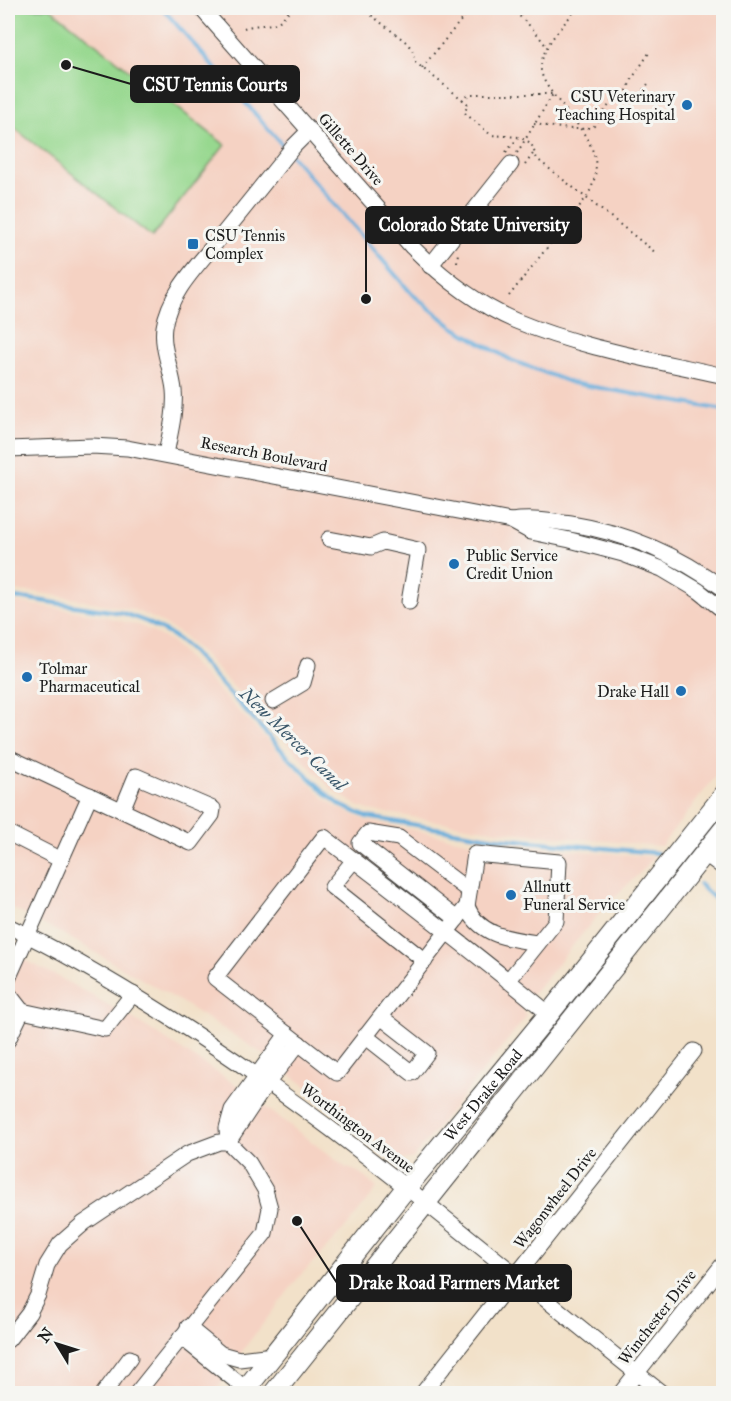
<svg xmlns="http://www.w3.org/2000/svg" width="731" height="1401" viewBox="0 0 731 1401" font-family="'IM FELL Great Primer',serif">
  <rect width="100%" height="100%" fill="#f6f6f2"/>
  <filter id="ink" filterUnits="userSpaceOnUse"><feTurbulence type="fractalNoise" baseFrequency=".0167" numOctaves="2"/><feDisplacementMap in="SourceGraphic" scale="12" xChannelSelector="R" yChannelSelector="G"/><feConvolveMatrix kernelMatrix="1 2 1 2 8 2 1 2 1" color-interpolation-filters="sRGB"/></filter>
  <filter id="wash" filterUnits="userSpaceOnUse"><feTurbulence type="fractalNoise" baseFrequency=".008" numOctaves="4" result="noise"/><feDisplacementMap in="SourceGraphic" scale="24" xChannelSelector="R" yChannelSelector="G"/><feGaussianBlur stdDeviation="1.35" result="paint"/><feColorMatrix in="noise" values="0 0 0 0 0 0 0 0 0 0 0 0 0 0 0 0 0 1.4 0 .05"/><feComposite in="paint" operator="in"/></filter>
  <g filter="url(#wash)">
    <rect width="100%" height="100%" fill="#f2e1c9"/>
    <!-- built -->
    <g fill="#f5d2c3">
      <polygon points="8,8 723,8 723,767 661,846 498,831 369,810 358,806 332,790 199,651 182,635 159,621 132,609 36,592 8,591"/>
      <polygon points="8,601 94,614 141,626 170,641 324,798 336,807 365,820 471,842 653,857 645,868 606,905 522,1007 526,1017 413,1158 402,1160 394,1157 371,1135 260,1052 178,1000 72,939 8,906"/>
      <polygon points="8,952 55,975 137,1021 235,1084 345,1167 358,1172 377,1188 349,1224 299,1277 245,1347 215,1393 8,1393"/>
    </g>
    <!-- green -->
    <polygon fill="#97d88f" stroke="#5a7a56" stroke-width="1.5" points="8,8 50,8 225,145 152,237 8,123"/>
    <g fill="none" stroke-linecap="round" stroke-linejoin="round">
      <!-- stream -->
      <g stroke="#65addc" stroke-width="4">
        <polyline points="162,8 286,149"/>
        <polyline points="291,155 412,294 453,327 511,360 572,383 724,410"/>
        <polyline points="8,598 29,599 123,613 147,622 173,636 190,650 286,755 330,797 342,806 367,817 496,838 657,853"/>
        <polyline points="699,884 724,907"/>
      </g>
    </g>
  </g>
  <g filter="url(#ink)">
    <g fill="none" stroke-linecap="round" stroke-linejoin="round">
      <!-- minor casing -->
      <g stroke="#3c3a36" stroke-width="17">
        <g id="minor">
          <path d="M201,8L412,247C442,277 476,304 516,321C581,348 654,360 724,376"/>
          <polyline points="430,266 511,164"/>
          <path d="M8,449L92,446L127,448L511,521C532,518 550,521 571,524C628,533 677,554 724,589"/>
          <path d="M166,454C170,433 176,411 174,390C172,370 161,348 164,327C169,293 198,265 219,239C244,208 269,177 294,146L310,130"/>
          <polyline points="511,521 531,532 570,540 623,554 662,569 699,591 724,611"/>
          <polyline points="329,539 371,547 383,542 418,550 409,602"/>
          <polyline points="273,701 303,683 308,665"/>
          <polyline points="8,757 191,843 212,815 213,809 136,776 122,810"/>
          <polyline points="8,833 61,860"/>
          <polyline points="704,853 724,868"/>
          <polyline points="354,860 332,887 425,961"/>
          <path d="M467,906C478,936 511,939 538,943"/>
          <polyline points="457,919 360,843 368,833 399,838 469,891"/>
          <path d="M8,926C64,952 117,984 169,1017C345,1128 500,1265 663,1394"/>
          <polyline points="8,979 90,795"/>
          <path d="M508,981L556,921L559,862L475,854L467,906L337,1073L215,978L324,837C400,896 476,953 549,1014"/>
          <polyline points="8,993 22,1011 8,1040"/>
          <polyline points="22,1011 105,1029 133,994"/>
          <polyline points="365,1036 412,1073 427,1053 381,1017"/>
          <polyline points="228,1142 268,1082 299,1043"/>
          <polyline points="188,1327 221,1354 239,1359 273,1355"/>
          <polyline points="181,1337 246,1389"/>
          <polyline points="8,1340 29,1313 38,1295 47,1265 60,1244 84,1223 187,1154 219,1142 228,1142"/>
          <polyline points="103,1394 130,1358"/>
          <polyline points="136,1394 265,1233 270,1208 265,1190 249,1163 228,1142 227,1128 232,1110 287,1034"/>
          <polyline points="422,1394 694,1051"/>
          <polyline points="620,1394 724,1263"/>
        </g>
      </g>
      <!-- major casing -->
      <g stroke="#3c3a36" stroke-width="22">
        <g id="major">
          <path id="s1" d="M242,1394L406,1188L549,1014L724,795"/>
          <polyline points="273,1394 724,829"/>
        </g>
      </g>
      <!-- path -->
      <g stroke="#3c3a36" stroke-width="2" stroke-dasharray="1.5 4.5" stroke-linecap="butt">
        <polyline points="362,8 406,42 412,49 416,63 467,103 468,106 464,112 466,114 491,135 519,137 531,143 537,159 656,253"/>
        <polyline points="511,8 534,30 547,47"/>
        <path d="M244,28C254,24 272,26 278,22C283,19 287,12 292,8"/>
        <polyline points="422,68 471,8"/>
        <path d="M625,97C631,75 640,69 650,51"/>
        <polyline points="462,100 470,94 553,94"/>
        <path d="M534,124C552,126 577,133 594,126C610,105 609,96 637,97L648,84"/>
        <polyline points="506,152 518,138"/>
        <polyline points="517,153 553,94"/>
        <polyline points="525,165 535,151"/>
        <polyline points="457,262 458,253"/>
        <path d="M509,296L586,198C614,153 575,125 550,90C545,83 540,74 541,65C544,43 564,25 577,8"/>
      </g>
      <!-- minor -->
      <use href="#minor" stroke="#fff" stroke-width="15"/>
      <!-- major -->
      <use href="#major" stroke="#fff" stroke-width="20"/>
    </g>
  </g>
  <!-- markers -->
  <g fill="#1f6fb2" stroke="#f6f6f2" stroke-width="2">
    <circle cx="687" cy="105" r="6"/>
    <rect x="187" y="238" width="12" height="12" rx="3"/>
    <circle cx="454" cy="564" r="6"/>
    <circle cx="27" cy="677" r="6"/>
    <circle cx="681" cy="691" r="6"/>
    <circle cx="511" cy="895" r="6"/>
  </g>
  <g text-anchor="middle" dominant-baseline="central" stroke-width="6" stroke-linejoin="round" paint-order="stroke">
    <!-- poi labels -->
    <g font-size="16" fill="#1c1c1c" stroke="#f6f6f2" text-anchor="start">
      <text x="675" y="96" text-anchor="end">CSU Veterinary<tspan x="675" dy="18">Teaching Hospital</tspan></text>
      <text x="205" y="235">CSU Tennis<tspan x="205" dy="18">Complex</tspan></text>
      <text x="466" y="555">Public Service<tspan x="466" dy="18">Credit Union</tspan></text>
      <text x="39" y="668">Tolmar<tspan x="39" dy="18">Pharmaceutical</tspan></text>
      <text x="669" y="691" text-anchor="end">Drake Hall</text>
      <text x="523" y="886">Allnutt<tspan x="523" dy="18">Funeral Service</tspan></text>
    </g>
    <!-- street labels -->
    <g font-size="16" fill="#1c1c1c" stroke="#f6f6f2">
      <text transform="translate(351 149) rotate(49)">Gillette Drive</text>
      <text transform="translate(264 454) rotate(11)">Research Boulevard</text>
      <text stroke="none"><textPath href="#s1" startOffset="384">West Drake Road</textPath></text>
      <text transform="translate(358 1128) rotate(37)">Worthington Avenue</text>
      <text transform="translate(555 1198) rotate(-52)">Wagonwheel Drive</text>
      <text transform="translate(657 1317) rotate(-52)">Winchester Drive</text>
    </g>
    <!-- water labels -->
    <g font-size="18" font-style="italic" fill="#395669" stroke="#f6f6f2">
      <text transform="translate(293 739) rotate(44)">New Mercer Canal</text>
    </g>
  </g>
  <!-- callouts -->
  <path fill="none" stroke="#1c1c1c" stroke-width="2" d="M66 65L131 84M366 299L366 225M297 1221L337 1283"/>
  <g fill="#1c1c1c" stroke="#f6f6f2" stroke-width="2">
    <circle cx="66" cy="65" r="6"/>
    <circle cx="366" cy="299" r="6"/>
    <circle cx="297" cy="1221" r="6"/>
  </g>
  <g fill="#1c1c1c" stroke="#1c1c1c" stroke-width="2">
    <rect x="131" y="66" width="168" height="36" rx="6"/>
    <rect x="366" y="207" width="215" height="36" rx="6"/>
    <rect x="337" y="1265" width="234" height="36" rx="6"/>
  </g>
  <g font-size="18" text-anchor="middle" font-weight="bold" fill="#fff">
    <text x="215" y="91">CSU Tennis Courts</text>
    <text x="474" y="231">Colorado State University</text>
    <text x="454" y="1289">Drake Road Farmers Market</text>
  </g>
  <!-- margin -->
  <rect width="731" height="1401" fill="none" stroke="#f6f6f2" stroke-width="30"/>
  <!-- north arrow -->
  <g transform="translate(57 1344) rotate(308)" stroke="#f6f6f2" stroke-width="4.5" paint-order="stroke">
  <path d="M0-4.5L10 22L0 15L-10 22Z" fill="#1c1c1c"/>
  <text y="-9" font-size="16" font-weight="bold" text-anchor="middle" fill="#1c1c1c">N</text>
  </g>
</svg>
